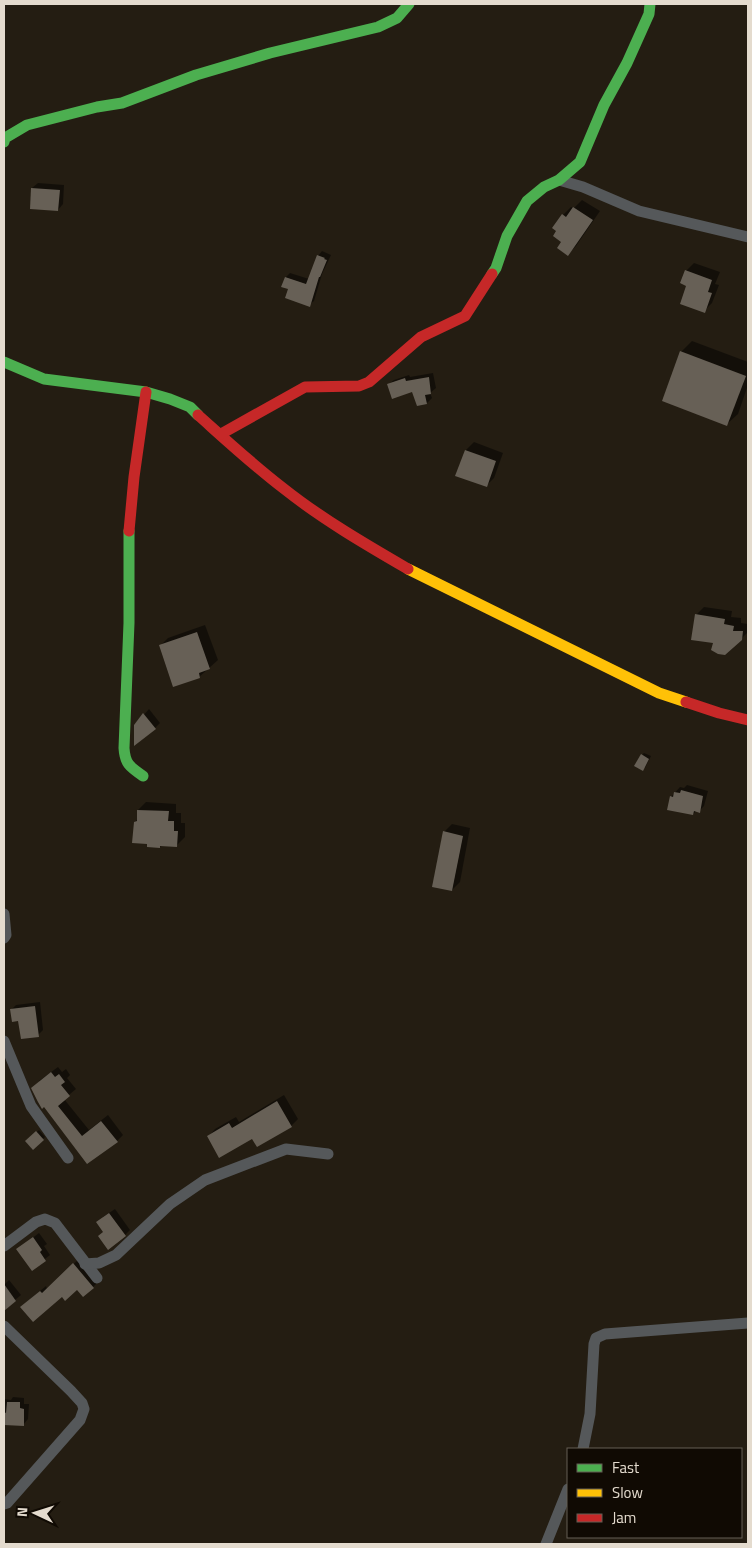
<svg xmlns="http://www.w3.org/2000/svg" width="752" height="1548" viewBox="0 0 752 1548" font-family="'Titillium Web',sans-serif">
  <rect width="100%" height="100%" fill="#241d12"/>
  <!-- shadow -->
  <g fill="#0007">
    <polygon points="38,183 64,185 63,204 58,210 32,188"/>
    <polygon points="582,200 600,211 576,246 568,254 558,230 554,228 563,215 571,207 574,208"/>
    <polygon points="322,251 331,255 322,274 314,301 309,305 290,288 286,277 290,273 309,279 318,256"/>
    <polygon points="694,263 720,272 715,284 719,285 712,303 704,311 688,285 686,271"/>
    <polygon points="692,341 748,362 748,385 738,414 727,424 681,352"/>
    <polygon points="433,373 436,388 430,393 432,398 427,403 413,391 389,384 394,380 409,375 410,377"/>
    <polygon points="474,442 503,453 494,478 486,486 457,475 466,450"/>
    <polygon points="704,607 732,611 731,617 741,618 741,623 748,624 748,632 729,651 714,642 696,615"/>
    <polygon points="205,625 218,660 199,677 160,646 168,638"/>
    <polygon points="149,709 160,723 155,728 135,725"/>
    <polygon points="644,753 651,756 645,768 642,755"/>
    <polygon points="687,785 708,791 704,806 699,811 696,811 693,814 671,797 680,787 684,788"/>
    <polygon points="146,802 176,804 176,813 181,813 181,823 185,823 185,837 177,845 162,844 160,847 148,843 135,822 138,819 138,810"/>
    <polygon points="452,824 470,828 460,882 452,890 444,832"/>
    <polygon points="40,1002 43,1030 38,1035 20,1020 11,1010 16,1005"/>
    <polygon points="58,1067 62,1072 66,1069 70,1075 67,1078 76,1089 64,1099 89,1130 108,1115 123,1135 117,1141 88,1162 39,1081"/>
    <polygon points="284,1095 298,1119 291,1126 253,1137 209,1136 215,1129 236,1117 239,1122"/>
    <polygon points="39,1130 45,1137 33,1148 26,1141"/>
    <polygon points="115,1209 130,1230 125,1235 103,1217"/>
    <polygon points="39,1233 47,1244 44,1246 50,1255 32,1269 18,1249"/>
    <polygon points="79,1259 98,1282 93,1287 77,1288 27,1302 46,1286 47,1289"/>
    <polygon points="9,1280 21,1295 4,1309 4,1285"/>
    <polygon points="13,1397 24,1398 24,1404 29,1404 28,1419 23,1425 4,1424 4,1399 11,1400"/>
  </g>
  <!-- building -->
  <g fill="#676056">
    <polygon points="31,188 60,190 58,211 30,209"/>
    <polygon points="573,207 593,220 568,256 557,248 561,242 553,236 556,231 552,228 562,214 566,217"/>
    <polygon points="317,255 325,258 324,259 327,260 320,277 319,277 310,307 285,298 288,289 281,287 285,277 306,284"/>
    <polygon points="685,270 712,280 708,292 712,293 705,313 680,304 686,286 680,283"/>
    <polygon points="680,351 746,376 727,426 662,401"/>
    <polygon points="429,377 431,394 425,395 427,404 417,406 412,392 392,399 387,384 405,378 406,381"/>
    <polygon points="465,450 496,461 487,487 455,476"/>
    <polygon points="695,614 725,619 724,624 734,626 733,631 743,631 742,640 725,655 718,654 711,650 713,643 691,640"/>
    <polygon points="197,632 210,669 199,673 200,678 173,687 159,645"/>
    <polygon points="143,713 156,729 134,746 134,725"/>
    <polygon points="641,754 649,759 643,771 634,766"/>
    <polygon points="681,790 703,796 700,813 694,811 693,815 667,810 670,796 673,797 674,792 680,793"/>
    <polygon points="137,810 169,811 168,821 174,821 174,831 178,831 177,847 160,846 160,848 147,847 147,844 132,843 134,822 137,821"/>
    <polygon points="443,831 463,836 452,891 432,887"/>
    <polygon points="35,1006 39,1037 21,1039 18,1021 12,1022 10,1009"/>
    <polygon points="51,1072 55,1077 59,1074 65,1082 61,1085 70,1096 58,1106 82,1136 101,1121 118,1142 87,1164 44,1107 42,1109 38,1102 31,1088"/>
    <polygon points="277,1101 292,1127 257,1147 252,1139 219,1158 207,1136 229,1123 232,1128"/>
    <polygon points="36,1131 44,1140 33,1150 25,1141"/>
    <polygon points="109,1213 126,1236 108,1250 98,1236 103,1232 96,1222"/>
    <polygon points="33,1237 42,1250 40,1252 46,1261 32,1271 16,1249"/>
    <polygon points="73,1263 94,1288 83,1297 77,1290 65,1301 62,1297 33,1322 20,1307 40,1291 42,1293"/>
    <polygon points="4,1284 16,1301 4,1311"/>
    <polygon points="7,1402 20,1402 20,1408 24,1409 24,1426 4,1425 4,1412 6,1413"/>
  </g>
  <g fill="none" stroke-linecap="round" stroke-linejoin="round">
    <!-- street -->
    <g stroke="#55585a" stroke-width="11">
      <polyline points="559,180 583,187 639,211 748,237"/>
      <polyline points="4,914 6,935 4,938"/>
      <polyline points="4,1041 31,1106 68,1158"/>
      <polyline points="4,1246 36,1222 45,1219 55,1223 97,1278"/>
      <polyline points="85,1264 99,1263 116,1255 170,1204 205,1180 286,1149 328,1154"/>
      <polyline points="4,1326 71,1391 82,1403 84,1409 80,1420 7,1503 4,1504"/>
      <polyline points="583,1449 590,1414 594,1344 596,1338 605,1334 748,1323"/>
      <polyline points="546,1544 568,1489"/>
    </g>
    <!-- fast -->
    <g stroke="#4caf50" stroke-width="11">
      <polyline points="4,142 5,138 27,125 97,107 122,103 196,75 270,53 378,27 397,18 409,4"/>
      <polyline points="492,274 496,268 507,236 527,201 544,187 559,180 580,162 604,105 627,63 649,14 650,4"/>
      <polyline points="4,362 44,379 146,392 170,399 190,407 198,415"/>
      <path d="M129,531V623L124,748C125,764 130,767 143,776"/>
    </g>
    <!-- slow -->
    <polyline stroke="#ffc107" stroke-width="11" points="408,569 659,693 686,702"/>
    <!-- jam -->
    <g stroke="#c62828" stroke-width="11">
      <path d="M198,415C226,440 253,465 283,488C322,519 365,544 408,569"/>
      <polyline points="221,434 305,387 359,386 369,382 421,337 465,316 492,274"/>
      <polyline points="129,531 134,477 146,392"/>
      <polyline points="686,702 719,713 748,720"/>
    </g>
  </g>
  <!-- border -->
  <rect width="752" height="1548" fill="none" stroke="#e4dbce" stroke-width="10"/>
  <!-- legend -->
  <rect x="567" y="1448" width="175" height="90" fill="#100a03" stroke="#655e54"/>
  <rect x="577" y="1464" width="25" height="8" fill="#4caf50" stroke="#655e54"/>
  <text x="612" y="1473" font-size="15" fill="#e4dbce">Fast</text>
  <rect x="577" y="1489" width="25" height="8" fill="#ffc107" stroke="#655e54"/>
  <text x="612" y="1498" font-size="15" fill="#e4dbce">Slow</text>
  <rect x="577" y="1514" width="25" height="8" fill="#c62828" stroke="#655e54"/>
  <text x="612" y="1523" font-size="15" fill="#e4dbce">Jam</text>
  <!-- north arrow -->
  <g transform="translate(35 1513) rotate(274)" stroke="#100a03" stroke-width="4" paint-order="stroke">
  <path d="M0-4L9 19L0 12L-9 19Z" fill="#e4dbce"/>
  <text y="-8" font-size="14" font-weight="bold" text-anchor="middle" fill="#e4dbce">N</text>
  </g>
</svg>
